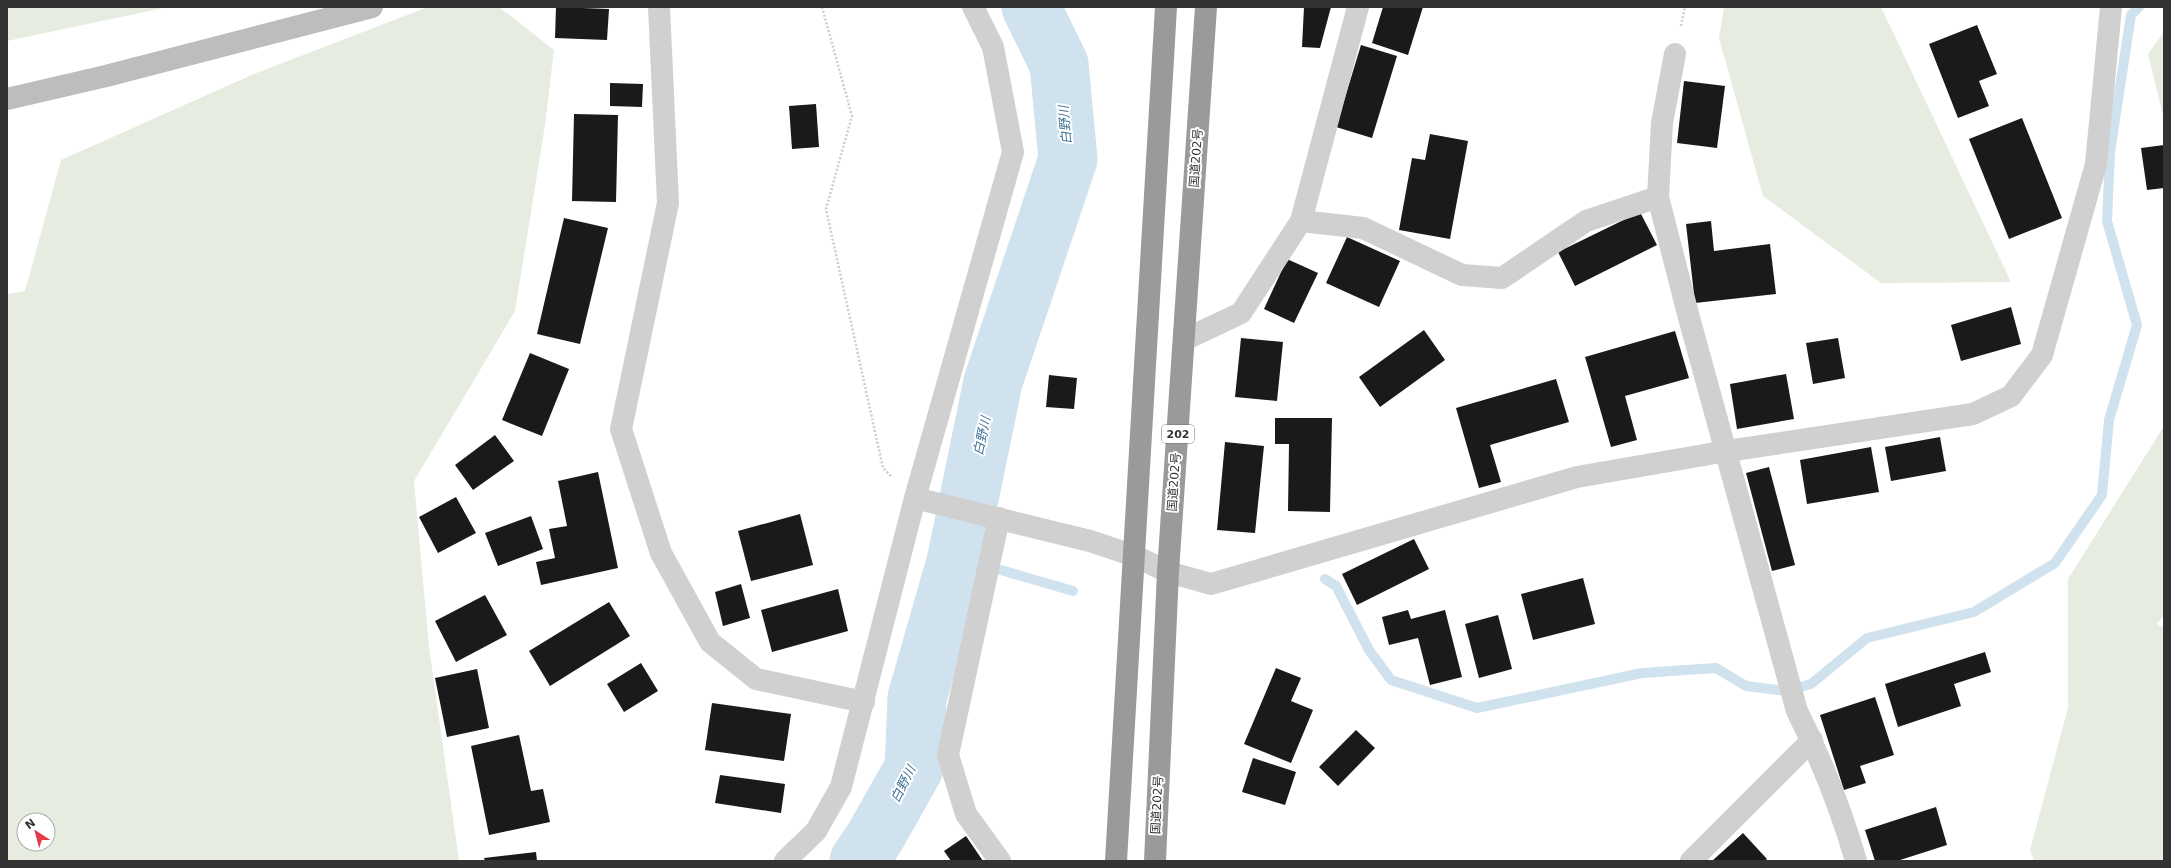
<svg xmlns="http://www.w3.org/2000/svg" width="2171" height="868" viewBox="0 0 2171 868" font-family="'DejaVu Sans','Noto Sans JP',sans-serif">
  <rect width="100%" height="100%" fill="#fff"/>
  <!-- green -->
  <g fill="#e6ecdf" fill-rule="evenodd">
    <polygon points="7,7 168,7 7,41"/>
    <path d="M428,7H499L554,50L545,125L515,311L414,481L429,647L459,861H7V294L25,291L61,160L254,74ZM24,820H48V844H24Z"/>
    <polygon points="1724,7 1881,7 2011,282 1881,283 1763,196 1719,38"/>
    <polygon points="2164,32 2164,119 2148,54"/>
    <polygon points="2164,426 2164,615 2157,624 2164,628 2164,861 2034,861 2030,850 2068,708 2068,579"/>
  </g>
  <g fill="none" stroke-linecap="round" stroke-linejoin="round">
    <!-- stream -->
    <g stroke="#cfe2ee" stroke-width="10">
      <polyline points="956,562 1001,570 1073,591"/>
      <polyline points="1325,579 1336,586 1369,650 1391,680 1477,708 1642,673 1716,668 1746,686 1786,691 1811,684 1867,638 1974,612 2055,563 2102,495 2109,420 2137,325 2107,221 2110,152 2131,15 2139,7"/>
    </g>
    <!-- river -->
    <polyline stroke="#cfe2ee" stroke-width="59" points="859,861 875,837 914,768 917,698 956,562 993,382 1068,159 1059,64 1031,7"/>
  </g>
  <!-- building -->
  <g fill="#1a1a1a">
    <polygon points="556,7 609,9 607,40 555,38"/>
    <polygon points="1304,7 1331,7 1320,48 1302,47"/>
    <polygon points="1383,7 1423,7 1408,55 1372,43"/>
    <polygon points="1977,25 1997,74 1979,81 1989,106 1958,118 1929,44"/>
    <polygon points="1361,45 1397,56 1372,138 1336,127"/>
    <polygon points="1684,81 1725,86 1717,148 1677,143"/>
    <polygon points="610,83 643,84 642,107 610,106"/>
    <polygon points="816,104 819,147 792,149 789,106"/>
    <polygon points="574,114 618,115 616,202 572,201"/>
    <polygon points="2022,118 2062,218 2009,239 1969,139"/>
    <polygon points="1430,134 1468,141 1450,239 1399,230 1412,158 1425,160"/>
    <polygon points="2164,145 2164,188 2147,190 2141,148"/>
    <polygon points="1640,212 1657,245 1575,286 1558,252"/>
    <polygon points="564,218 608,228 580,344 537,334"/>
    <polygon points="1711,221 1714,251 1770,244 1776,294 1695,303 1686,224"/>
    <polygon points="1347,237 1400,261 1379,307 1326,283"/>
    <polygon points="1287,259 1318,273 1294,323 1264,309"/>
    <polygon points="2011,307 2021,344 1961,361 1951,325"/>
    <polygon points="1424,330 1445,360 1380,407 1359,377"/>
    <polygon points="1675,331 1689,378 1625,396 1637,440 1611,447 1585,357"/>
    <polygon points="1241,338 1283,342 1277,401 1235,397"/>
    <polygon points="1838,338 1845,378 1813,384 1806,343"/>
    <polygon points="530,353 569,369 542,436 502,420"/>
    <polygon points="1786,374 1794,419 1737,429 1730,384"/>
    <polygon points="1049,375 1077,378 1074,409 1046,407"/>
    <polygon points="1556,379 1569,422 1490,445 1501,482 1479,488 1456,408"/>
    <polygon points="1275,418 1332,418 1330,512 1288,511 1289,444 1275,444"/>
    <polygon points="495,435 514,461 473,490 455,465"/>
    <polygon points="1940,437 1946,471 1891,481 1885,447"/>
    <polygon points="1225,442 1264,446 1255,533 1217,530"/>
    <polygon points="1871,447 1879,492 1807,504 1800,460"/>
    <polygon points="1769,467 1795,565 1772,571 1746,473"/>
    <polygon points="598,472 618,568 541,585 536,562 555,558 549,529 567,526 558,481"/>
    <polygon points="456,497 476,533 438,553 419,517"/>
    <polygon points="800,514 813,565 751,581 738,531"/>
    <polygon points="531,516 543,549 498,566 485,533"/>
    <polygon points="1414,539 1429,569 1357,605 1342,574"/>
    <polygon points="1583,578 1595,624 1533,640 1521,594"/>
    <polygon points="741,584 750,618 723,626 715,592"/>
    <polygon points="838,589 848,631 772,652 761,610"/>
    <polygon points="485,595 507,635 456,662 435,621"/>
    <polygon points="609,602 630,636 550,686 529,651"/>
    <polygon points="1408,610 1411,619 1445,610 1462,677 1430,685 1418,638 1389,645 1382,617"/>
    <polygon points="1498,615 1512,669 1479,678 1465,624"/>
    <polygon points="1985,652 1991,672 1954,684 1961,706 1898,727 1885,684"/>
    <polygon points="641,663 658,691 624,712 607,684"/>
    <polygon points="1276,668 1301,678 1291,701 1313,710 1291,763 1244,744"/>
    <polygon points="477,669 489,728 447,737 435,678"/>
    <polygon points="1875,697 1894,755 1860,766 1866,783 1844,790 1820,715"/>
    <polygon points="712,703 791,714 784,761 705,750"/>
    <polygon points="1356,730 1375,748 1338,786 1319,767"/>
    <polygon points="519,735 531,791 543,789 550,822 489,835 471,746"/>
    <polygon points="1253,758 1296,772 1285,805 1242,792"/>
    <polygon points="720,775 785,784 781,813 715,803"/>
    <polygon points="1936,807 1947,845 1897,861 1875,861 1865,830"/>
    <polygon points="1743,833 1767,859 1765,861 1712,861"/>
    <polygon points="966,836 983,861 951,861 944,851"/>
    <polygon points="536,852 537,861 485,861 484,858"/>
  </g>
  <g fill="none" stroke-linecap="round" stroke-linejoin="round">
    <!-- path -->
    <g stroke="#cdcdcd" stroke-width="2.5" stroke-dasharray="2 2" stroke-linecap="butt">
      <polyline points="822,7 852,116 826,209 883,468 891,476"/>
      <polyline points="1681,26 1685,7"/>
    </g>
    <!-- street -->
    <g stroke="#d0d0d0" stroke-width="22">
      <polyline points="659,7 668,203 621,429 661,553 710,642 756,679 864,702"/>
      <path d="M1675,54L1662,123L1658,197L1688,314L1797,711C1821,759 1841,809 1856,861"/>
      <polyline points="1301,221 1363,228 1462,275 1502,278 1586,221 1658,197"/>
      <polyline points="1184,340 1241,313 1301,221 1358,7"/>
      <polyline points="915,498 1090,541 1135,556 1168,572 1211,584 1577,477 1727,451 1973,414 2011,396 2042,355 2096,164 2111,7"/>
      <polyline points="999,518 948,755 966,814 1000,861"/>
      <polyline points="785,861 816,831 841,787 915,498 1013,152 993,47 973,7"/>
      <polyline points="1691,861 1812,740"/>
    </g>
    <!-- secondary -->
    <polyline stroke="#bdbdbd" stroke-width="22" points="7,99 106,76 372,7"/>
    <!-- highway -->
    <g stroke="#9a9a9a" stroke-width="22">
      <polyline points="1116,861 1166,7"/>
      <polyline points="1155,861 1168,572 1206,7"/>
    </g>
  </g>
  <g text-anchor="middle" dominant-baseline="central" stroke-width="4" stroke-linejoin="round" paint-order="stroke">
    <!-- shield labels -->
    <rect fill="#fff" stroke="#707070" stroke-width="1" x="1162" y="425" width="32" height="18" rx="3"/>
    <g font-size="11" font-weight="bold" fill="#333">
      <text x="1178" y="434">202</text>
    </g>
    <!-- street labels -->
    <g font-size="12" fill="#333" stroke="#fff">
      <text transform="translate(1196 158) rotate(-86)">国道202号</text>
      <text transform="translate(1174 482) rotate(-86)">国道202号</text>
      <text transform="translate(1157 805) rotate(-87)">国道202号</text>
    </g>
    <!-- water labels -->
    <g font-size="13" font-style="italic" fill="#3f7597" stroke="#fff">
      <text transform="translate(1065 125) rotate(-95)">白野川</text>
      <text transform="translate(982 436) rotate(-78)">白野川</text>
      <text transform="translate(903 784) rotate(-63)">白野川</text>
    </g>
  </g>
  <!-- border -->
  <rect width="2171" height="868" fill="none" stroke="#333333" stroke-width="16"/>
  <!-- north arrow -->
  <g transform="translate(36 832) rotate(324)"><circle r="19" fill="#ffffff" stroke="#adadad"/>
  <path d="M0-3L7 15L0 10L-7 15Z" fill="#e63946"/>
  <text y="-6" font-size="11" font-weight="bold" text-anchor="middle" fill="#333333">N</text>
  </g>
</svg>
